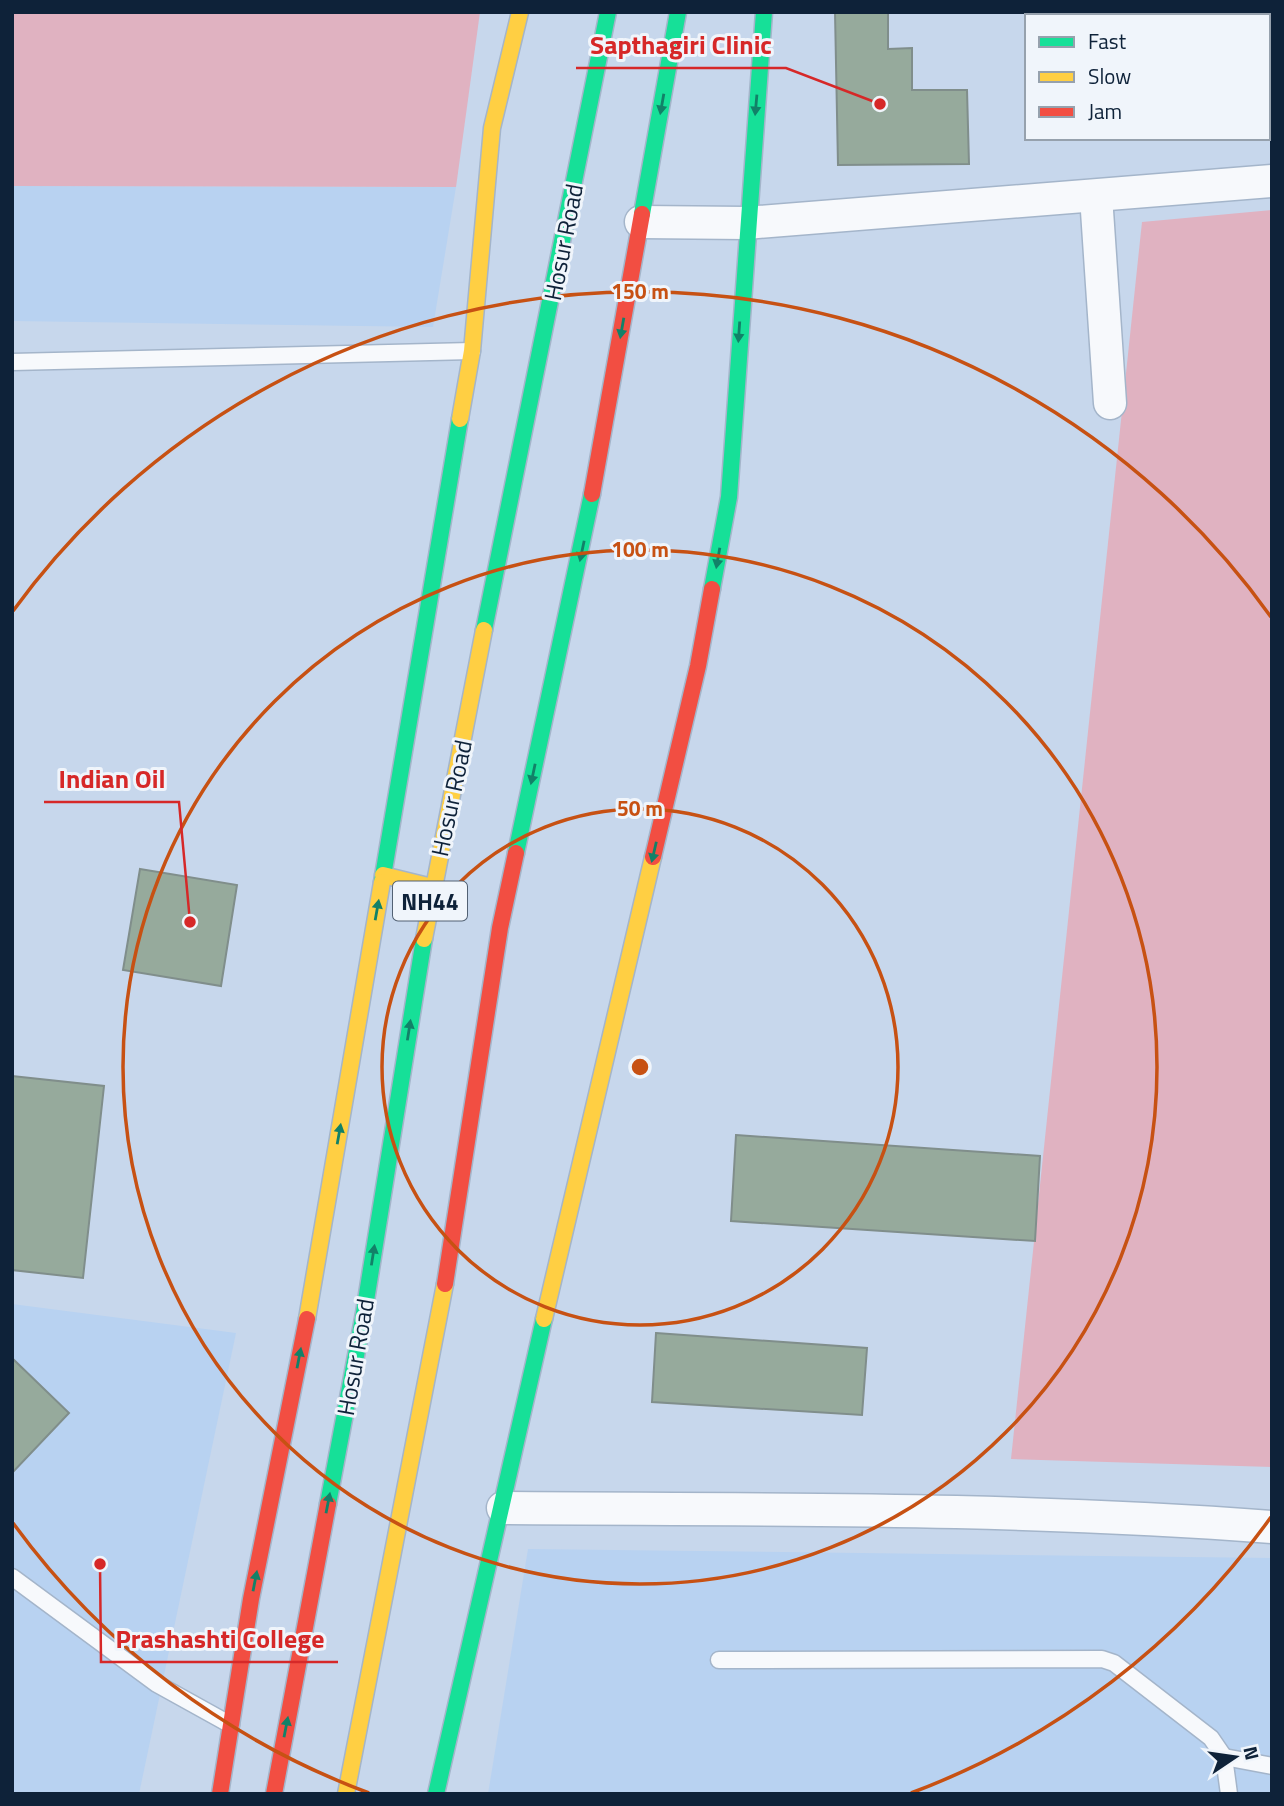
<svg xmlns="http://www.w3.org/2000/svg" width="1284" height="1806" viewBox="0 0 1284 1806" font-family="'Titillium Web',sans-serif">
  <rect width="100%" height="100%" fill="#c7d7ec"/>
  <!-- built -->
  <g fill="#b8d2f1">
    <polygon points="12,186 456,187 433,327 12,321"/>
    <polygon points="12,1304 236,1333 139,1794 12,1794"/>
    <polygon points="528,1549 1272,1558 1272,1794 488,1794"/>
  </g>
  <!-- green -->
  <g fill="#e0b2c1">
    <polygon points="12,12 480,12 456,187 12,186"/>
    <polygon points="1272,210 1272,1467 1011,1459 1142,222"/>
  </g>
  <!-- building -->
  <g fill="#96aa9c" stroke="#808e8b" stroke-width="2">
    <polygon points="835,12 888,12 888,49 912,48 912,90 967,90 969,164 838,165"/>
    <polygon points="140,869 237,885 221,986 123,970"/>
    <polygon points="12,1076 104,1086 83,1278 12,1270"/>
    <polygon points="736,1135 1040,1156 1035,1241 731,1221"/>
    <polygon points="656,1333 867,1348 862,1415 652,1402"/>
    <polygon points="12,1358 69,1413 12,1473"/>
  </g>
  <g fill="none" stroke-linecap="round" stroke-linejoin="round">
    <!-- lane casing -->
    <g stroke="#a4b5ca" stroke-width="19">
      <g id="lane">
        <polyline points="12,362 472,351"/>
        <polyline points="12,1577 157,1684 231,1725"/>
        <polyline points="719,1660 1102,1659 1114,1663 1211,1738 1224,1757 1229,1794"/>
        <polyline points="1224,1757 1272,1766"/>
      </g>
    </g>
    <!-- street casing -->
    <g stroke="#a4b5ca" stroke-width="35">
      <g id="street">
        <polyline points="1096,196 1110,403"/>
        <polyline points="641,222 746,223 1272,181"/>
        <path d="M503,1508C759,1510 1016,1507 1272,1527"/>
      </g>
    </g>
    <!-- fast casing -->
    <g stroke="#a4b5ca" stroke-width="19">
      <g id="fast">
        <polyline points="642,214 678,12"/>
        <polyline points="712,589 729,497 764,12"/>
        <polyline points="484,630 608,12"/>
        <polyline points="516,853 592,494"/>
        <polyline points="382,882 460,419"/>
        <polyline points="328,1504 364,1313 424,939"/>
        <polyline points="436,1794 544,1319"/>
      </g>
    </g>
    <!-- slow casing -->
    <g stroke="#a4b5ca" stroke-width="19">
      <g id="slow">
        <polyline points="460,419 472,351 492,128 520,12"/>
        <polyline points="383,875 432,887"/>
        <polyline points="424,939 484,630"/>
        <polyline points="307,1319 382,882"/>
        <polyline points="544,1319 653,857"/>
        <polyline points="346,1794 445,1284"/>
      </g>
    </g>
    <!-- jam casing -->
    <g stroke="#a4b5ca" stroke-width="19">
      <g id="jam">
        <polyline points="592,494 642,214"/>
        <polyline points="653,857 698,666 712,589"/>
        <polyline points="445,1284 500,928 516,853"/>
        <polyline points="220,1794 251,1599 307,1319"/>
        <polyline points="274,1794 328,1504"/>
      </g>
    </g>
    <!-- lane -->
    <use href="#lane" stroke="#f7f9fc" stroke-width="16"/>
    <!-- street -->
    <use href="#street" stroke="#f7f9fc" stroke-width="32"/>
    <!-- fast -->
    <use href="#fast" stroke="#16e098" stroke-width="16"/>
    <!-- slow -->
    <use href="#slow" stroke="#ffcf43" stroke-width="16"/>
    <!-- jam -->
    <use href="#jam" stroke="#f24e42" stroke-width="16"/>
  </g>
  <!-- one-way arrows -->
  <defs><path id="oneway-solid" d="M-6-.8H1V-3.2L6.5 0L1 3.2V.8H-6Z" transform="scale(1.75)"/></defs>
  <g fill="#128168">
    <use href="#oneway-solid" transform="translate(662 104) rotate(100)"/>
    <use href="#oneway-solid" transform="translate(756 105) rotate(95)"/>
    <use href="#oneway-solid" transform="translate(622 328) rotate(100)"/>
    <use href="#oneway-solid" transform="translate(739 332) rotate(94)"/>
    <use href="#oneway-solid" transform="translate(582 551) rotate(102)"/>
    <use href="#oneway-solid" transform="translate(718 558) rotate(100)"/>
    <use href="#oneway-solid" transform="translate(533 774) rotate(102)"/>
    <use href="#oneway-solid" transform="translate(654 852) rotate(103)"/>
    <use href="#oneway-solid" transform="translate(377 910) rotate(-80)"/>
    <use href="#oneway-solid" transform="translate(409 1030) rotate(-81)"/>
    <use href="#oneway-solid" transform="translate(339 1134) rotate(-80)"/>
    <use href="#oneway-solid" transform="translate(373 1255) rotate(-81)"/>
    <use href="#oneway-solid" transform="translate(299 1358) rotate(-79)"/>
    <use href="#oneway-solid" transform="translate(328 1503) rotate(-79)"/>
    <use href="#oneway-solid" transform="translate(255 1581) rotate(-79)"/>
    <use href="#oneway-solid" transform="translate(286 1727) rotate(-79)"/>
  </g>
  <!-- distance rings -->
  <g fill="none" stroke="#c75113" stroke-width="3.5">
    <circle cx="640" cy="1067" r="258"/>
    <circle cx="640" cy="1067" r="517"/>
    <path d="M1271 1517A775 775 0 0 1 911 1793M369 1793A775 775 0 0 1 13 1523M13 611A775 775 0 0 1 1271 617"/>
  </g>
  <g text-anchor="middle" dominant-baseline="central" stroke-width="6" stroke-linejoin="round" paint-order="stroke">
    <!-- shield labels -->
    <rect fill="#f0f5fb" stroke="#526173" stroke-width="2" x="393" y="881.5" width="74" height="39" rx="5"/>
    <g font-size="23" font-weight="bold" fill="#0e2239">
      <text x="430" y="901">NH44</text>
    </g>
    <!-- street labels -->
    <g font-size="24" fill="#0e2239" stroke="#f0f5fb">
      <text transform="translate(563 242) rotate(-79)">Hosur Road</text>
      <text transform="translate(451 798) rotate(-78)">Hosur Road</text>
      <text transform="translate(355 1357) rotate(-80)">Hosur Road</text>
    </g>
  </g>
  <circle cx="640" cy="1067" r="10" fill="#c75113" stroke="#f0f5fb" stroke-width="3.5"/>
  <g font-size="21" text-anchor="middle" font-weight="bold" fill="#c75113" stroke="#f0f5fb" stroke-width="6" stroke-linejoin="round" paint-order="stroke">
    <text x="640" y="299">150 m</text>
    <text x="640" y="557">100 m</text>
    <text x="640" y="816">50 m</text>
  </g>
  <!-- callouts -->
  <path fill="none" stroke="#d62828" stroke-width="2.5" d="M880 104L786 68H576M190 922L179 802H44M100 1564L101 1662H338"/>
  <g fill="#d62828" stroke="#f0f5fb" stroke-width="2.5">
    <circle cx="880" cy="104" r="7"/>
    <circle cx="190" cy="922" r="7"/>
    <circle cx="100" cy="1564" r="7"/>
  </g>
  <g font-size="26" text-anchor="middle" font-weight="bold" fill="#d62828" stroke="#f0f5fb" stroke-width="6" stroke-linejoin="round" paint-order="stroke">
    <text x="681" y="54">Sapthagiri Clinic</text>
    <text x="112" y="788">Indian Oil</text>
    <text x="220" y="1648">Prashashti College</text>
  </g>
  <!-- border -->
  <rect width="1284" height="1806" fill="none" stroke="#0e2239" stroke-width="28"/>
  <!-- legend -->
  <rect x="1025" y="14" width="245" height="126" fill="#f0f5fb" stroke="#96a1ad" stroke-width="2"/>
  <rect x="1039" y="37" width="35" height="10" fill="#16e098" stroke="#96a1ad" stroke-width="2"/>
  <text x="1088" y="49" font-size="21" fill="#0e2239">Fast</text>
  <rect x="1039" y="72" width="35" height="10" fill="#ffcf43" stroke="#96a1ad" stroke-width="2"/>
  <text x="1088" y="84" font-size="21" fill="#0e2239">Slow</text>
  <rect x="1039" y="107" width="35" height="10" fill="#f24e42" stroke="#96a1ad" stroke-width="2"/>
  <text x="1088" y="119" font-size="21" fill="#0e2239">Jam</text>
  <!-- north arrow -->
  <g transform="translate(1235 1757) rotate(77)" stroke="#f0f5fb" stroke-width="5" paint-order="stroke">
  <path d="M0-5L12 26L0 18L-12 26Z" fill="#0e2239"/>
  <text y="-10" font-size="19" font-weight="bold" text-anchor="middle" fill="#0e2239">N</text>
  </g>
</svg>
